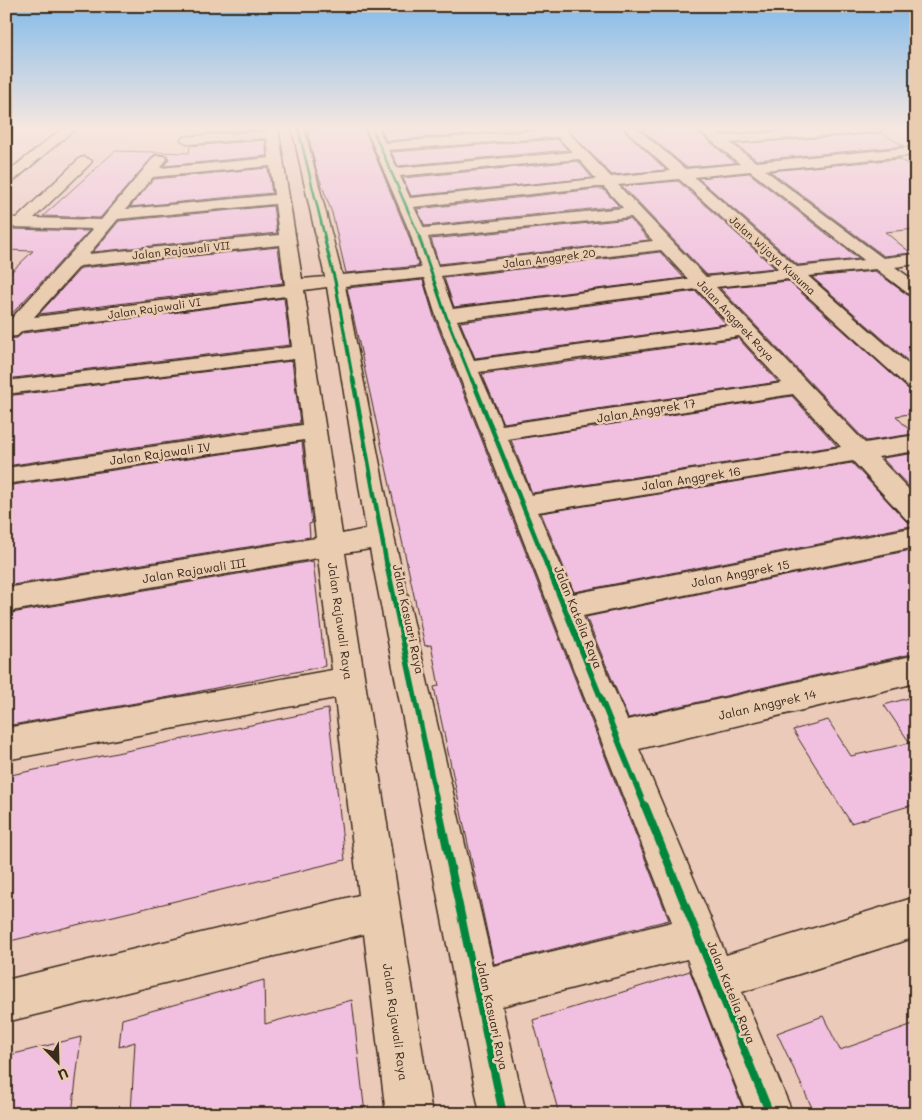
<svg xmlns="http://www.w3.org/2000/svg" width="922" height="1120" viewBox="0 0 922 1120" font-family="Mali,sans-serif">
  <rect width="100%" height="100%" fill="#ebcaba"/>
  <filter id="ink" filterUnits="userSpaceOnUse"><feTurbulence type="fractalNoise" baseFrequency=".02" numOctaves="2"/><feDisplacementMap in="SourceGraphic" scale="10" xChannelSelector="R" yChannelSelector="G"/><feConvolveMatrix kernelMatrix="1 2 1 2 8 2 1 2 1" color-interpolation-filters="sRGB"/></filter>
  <g filter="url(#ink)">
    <!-- built -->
    <polygon fill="#edc7c5" points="6,128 145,128 6,275"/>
    <!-- building -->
    <g fill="#f1c0e0" stroke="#3b2a1e">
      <polygon points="207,128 264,128 264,129 208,133"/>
      <polygon points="307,128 364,128 408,234 419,266 346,273 332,213 316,169"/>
      <polygon points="380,128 545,128 386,141"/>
      <polygon points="566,128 622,128 666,170 612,175"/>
      <polygon points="640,128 694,128 735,163 686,167"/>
      <polygon points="713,128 810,128 722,134"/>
      <polygon points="881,133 904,146 757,160 735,144"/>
      <polygon points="557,139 568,150 398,166 391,152"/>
      <polygon points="265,140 267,156 164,166 169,159 167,155 155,154 100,218 43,216 115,151 189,153 190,146"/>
      <polygon points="899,159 916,169 916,229 885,232 911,253 884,256 770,171"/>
      <polygon points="578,161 592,178 411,196 403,178"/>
      <polygon points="268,168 272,193 130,207 154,179"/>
      <polygon points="749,173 859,259 798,265 698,178"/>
      <polygon points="678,181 775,268 707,275 622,186"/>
      <polygon points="596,189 603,189 619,206 425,226 417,209"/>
      <polygon points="273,206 277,233 93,252 119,221"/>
      <polygon points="630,219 649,240 439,264 431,239"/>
      <polygon points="12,229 89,231 6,320 6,277 33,251 6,250 6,234"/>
      <polygon points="278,247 283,283 39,314 81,268"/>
      <polygon points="660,252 684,278 454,307 444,278"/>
      <polygon points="875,271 909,296 916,298 916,368 812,277"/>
      <polygon points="423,280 434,317 669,920 494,964 434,687 439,686 431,645 425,646 347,288"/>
      <polygon points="788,281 907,388 916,390 916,413 896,416 913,434 866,441 720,288"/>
      <polygon points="696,291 726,324 475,358 460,322"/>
      <polygon points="284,298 290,345 6,379 6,339 17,338 23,333"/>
      <polygon points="738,338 778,382 503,423 482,374"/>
      <polygon points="292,361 300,423 6,466 6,396"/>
      <polygon points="792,396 837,446 532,493 511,440"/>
      <polygon points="302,442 312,523 309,524 310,537 6,586 6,486"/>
      <polygon points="916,453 916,494 882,458"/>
      <polygon points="852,463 906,521 916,525 574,592 541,513"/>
      <polygon points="916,549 916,653 628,718 586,617"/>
      <polygon points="313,561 325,666 181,695 6,726 6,614"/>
      <polygon points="916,696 916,804 851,823 793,730 828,720 851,756 910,743 884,705"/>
      <polygon points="328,709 345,860 6,942 6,776"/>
      <polygon points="690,971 745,1114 559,1114 533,1020"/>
      <polygon points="264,980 265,1024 352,1000 365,1114 131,1114 135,1042 119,1047 122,1019"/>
      <polygon points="823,1016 840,1050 916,1023 916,1108 900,1114 815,1114 777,1033"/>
      <polygon points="81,1037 72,1114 6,1114 6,1056"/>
    </g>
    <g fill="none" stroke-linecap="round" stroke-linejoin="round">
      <!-- minor casing -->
      <g stroke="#3b2a1e" stroke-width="3">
        <path id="minor" d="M266,128H278L302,279L325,277L292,128H304L342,275L421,268L410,233L366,128H378L385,143L564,128L611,177L670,171L624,128H637L685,169L740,164L696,128H710L721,136L832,128H885L879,132L730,143L756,162L916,147V155L765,170L883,258L916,254V264L895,267L916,282V296L910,295L876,269L808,276L916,371V388L908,387L789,279L716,287L865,443L916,435V451L878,457L916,497V522L907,520L853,461L538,512L573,594L916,527V547L583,616L627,720L916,655V683L639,749L726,955L916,897V937L742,992L793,1114H747L687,959L502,1006L526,1114H480L370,549L345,553L432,1114H386L364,934L6,1022V980L359,895L335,698L6,760V728L332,670L318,558L6,612V588L316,538L304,440L6,484V468L302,425L294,359L6,394V381L292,347L286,296L22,331L17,336L6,337V322L9,321L93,229L6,227V217L17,218L80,158L85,157L92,161L90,164L34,218L101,220L155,156H165L167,159L160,168L269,158L267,138L188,144L181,140L183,137L266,131ZM558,137L572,152L397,168L388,150ZM579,159L596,179L410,198L400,176ZM270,166L274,195L126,209L153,177ZM750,171L864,260L797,267L694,177ZM679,179L779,269L706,277L618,185ZM596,187H604L623,208L424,228L414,207ZM275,204L279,235L89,254L118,219ZM631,217L653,241L438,266L428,237ZM280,245L285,285L34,317L80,266ZM661,250L688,279L453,309L441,276ZM424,278L436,316L672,922L493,966L394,537L345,286ZM327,287L366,529L342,534L304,290ZM697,289L730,325L474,360L457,320ZM739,336L782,383L502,425L479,372ZM793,394L841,447L531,495L508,439Z"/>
      </g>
      <!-- secondary casing -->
      <g stroke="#3b2a1e" stroke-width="3">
        <polygon id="secondary" points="63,128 76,128 11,183 6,184 6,173"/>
      </g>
      <!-- minor -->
      <use href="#minor" fill="#eacdb1" fill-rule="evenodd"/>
      <!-- secondary -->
      <use href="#secondary" fill="#eacdb1" fill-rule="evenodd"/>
      <!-- cycleway-far4 casing -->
      <g stroke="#eacdb1" stroke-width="4.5">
        <g id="cycleway-far4">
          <polyline points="298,128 325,238"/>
          <polyline points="372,128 420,238"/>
        </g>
      </g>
      <!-- cycleway-far3 casing -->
      <g stroke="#eacdb1" stroke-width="5">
        <g id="cycleway-far3">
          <polyline points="324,237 335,281 353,381"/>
          <polyline points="419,237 446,316 472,381"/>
        </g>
      </g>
      <!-- cycleway-far2 casing -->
      <g stroke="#eacdb1" stroke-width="7">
        <g id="cycleway-far2">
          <polyline points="353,379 387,566"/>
          <polyline points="472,379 547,566"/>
        </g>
      </g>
      <!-- cycleway-far1 casing -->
      <g stroke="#eacdb1" stroke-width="9">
        <g id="cycleway-far1">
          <polyline points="387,565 438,807"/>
          <polyline points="547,565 645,807"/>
        </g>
      </g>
      <!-- cycleway casing -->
      <g stroke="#eacdb1" stroke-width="11">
        <g id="cycleway">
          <polyline points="438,806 503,1114"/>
          <polyline points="645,806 770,1114"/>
        </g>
      </g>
      <!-- cycleway-far4 -->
      <use href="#cycleway-far4" stroke="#00873e" stroke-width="2.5"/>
      <!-- cycleway-far3 -->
      <use href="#cycleway-far3" stroke="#00873e" stroke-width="3"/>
      <!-- cycleway-far2 -->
      <use href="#cycleway-far2" stroke="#00873e" stroke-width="4.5"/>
      <!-- cycleway-far1 -->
      <use href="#cycleway-far1" stroke="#00873e" stroke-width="5.5"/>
      <!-- cycleway -->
      <use href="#cycleway" stroke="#00873e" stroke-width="8"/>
    </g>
  </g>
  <!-- sky -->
  <linearGradient id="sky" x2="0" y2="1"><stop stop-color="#84bbea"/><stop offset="0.45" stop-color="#f6e7e0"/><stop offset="1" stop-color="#f6e7e0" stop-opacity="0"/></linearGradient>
  <rect width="922" height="284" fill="url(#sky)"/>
  <g text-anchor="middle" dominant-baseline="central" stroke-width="5" stroke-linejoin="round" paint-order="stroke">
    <!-- far-street labels -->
    <g font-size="11" fill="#3b2a1e" stroke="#eacdb1">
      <text transform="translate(181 250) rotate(-6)">Jalan Rajawali VII</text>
      <text transform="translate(773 255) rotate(42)">Jalan Wijaya Kusuma</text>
      <text transform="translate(549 258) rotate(-7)">Jalan Anggrek 20</text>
      <text transform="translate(154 308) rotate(-8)">Jalan Rajawali VI</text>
      <text transform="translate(736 320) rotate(47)">Jalan Anggrek Raya</text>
    </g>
    <!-- street labels -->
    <g font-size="12" fill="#3b2a1e" stroke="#eacdb1">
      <text transform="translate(646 410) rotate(-9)">Jalan Anggrek 17</text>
      <text transform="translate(160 453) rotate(-8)">Jalan Rajawali IV</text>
      <text transform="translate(691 478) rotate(-9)">Jalan Anggrek 16</text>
      <text transform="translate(194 570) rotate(-9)">Jalan Rajawali III</text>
      <text transform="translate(740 573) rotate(-11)">Jalan Anggrek 15</text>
      <text transform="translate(579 617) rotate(68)">Jalan Katelia Raya</text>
      <text transform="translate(409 619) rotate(78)">Jalan Kasuari Raya</text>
      <text transform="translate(341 621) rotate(82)">Jalan Rajawali Raya</text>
      <text transform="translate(767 704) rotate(-13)">Jalan Anggrek 14</text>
      <text transform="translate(732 992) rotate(68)">Jalan Katelia Raya</text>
      <text transform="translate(493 1015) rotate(78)">Jalan Kasuari Raya</text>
      <text transform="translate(396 1022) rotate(82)">Jalan Rajawali Raya</text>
    </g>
  </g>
  <!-- margin -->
  <rect width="922" height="1120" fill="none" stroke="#eacdb1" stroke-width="25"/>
  <rect x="12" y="12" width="897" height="1095" fill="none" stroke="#3b2a1e" stroke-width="2" filter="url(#ink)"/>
  <!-- north arrow -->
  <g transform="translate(58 1062) rotate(157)" stroke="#eacdb1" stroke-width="4" paint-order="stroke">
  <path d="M0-4L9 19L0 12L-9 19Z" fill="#3b2a1e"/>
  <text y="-8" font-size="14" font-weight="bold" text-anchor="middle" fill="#3b2a1e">U</text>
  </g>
</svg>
